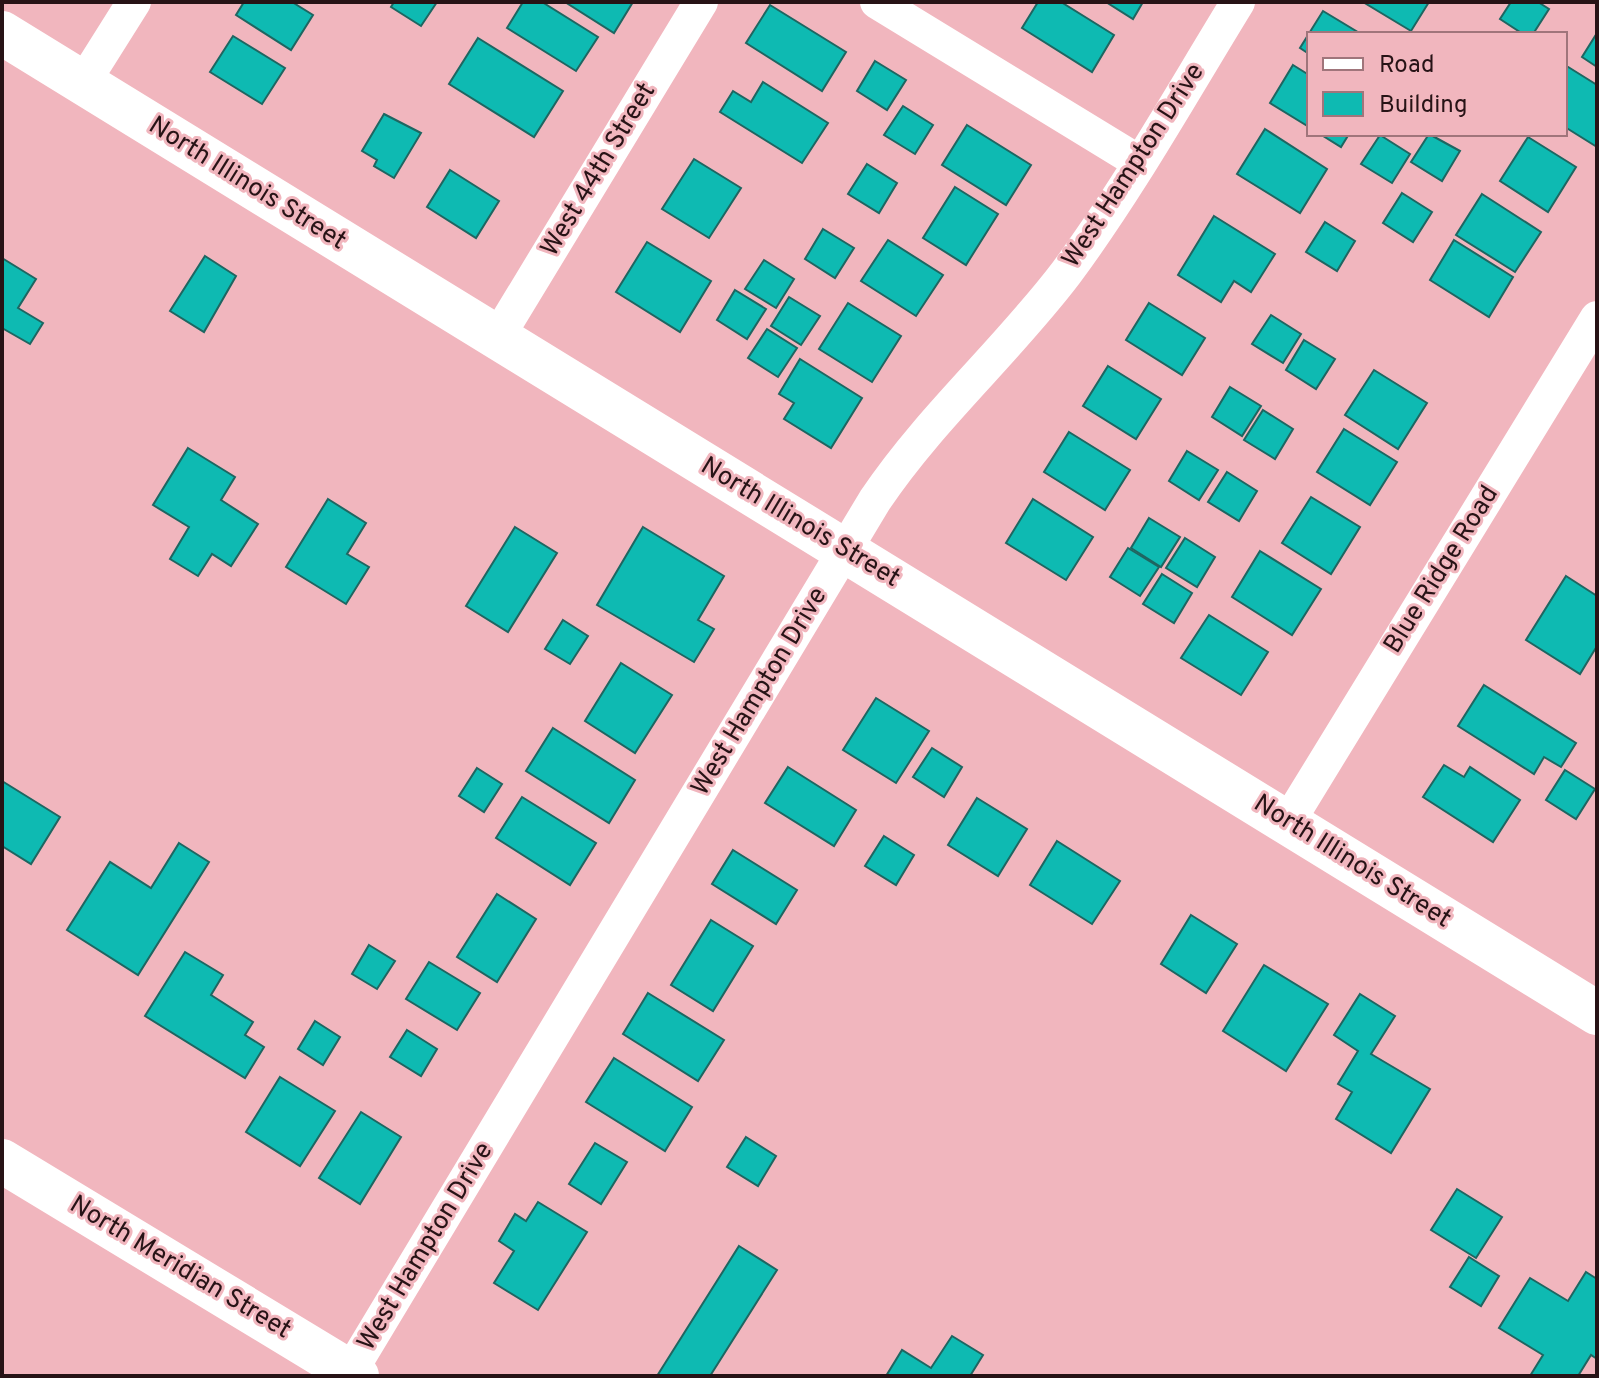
<svg xmlns="http://www.w3.org/2000/svg" width="1599" height="1378" viewBox="0 0 1599 1378" font-family="Overpass,sans-serif">
  <rect width="100%" height="100%" fill="#f1b6be"/>
  <!-- building -->
  <g fill="#0ebab2" stroke="#1e6661" stroke-width="2">
    <polygon points="244,2 292,2 313,15 291,50 236,15"/>
    <polygon points="394,2 437,2 421,26 391,7"/>
    <polygon points="523,2 542,2 598,37 576,71 507,28"/>
    <polygon points="565,2 633,2 614,33"/>
    <polygon points="1038,2 1061,2 1114,35 1092,72 1022,28"/>
    <polygon points="1106,2 1143,2 1133,19"/>
    <polygon points="1363,2 1429,2 1411,31"/>
    <polygon points="1511,2 1538,2 1549,9 1533,34 1523,34 1500,19"/>
    <polygon points="770,5 846,52 822,91 746,43"/>
    <polygon points="1323,11 1361,34 1309,34 1309,54 1300,48"/>
    <polygon points="1597,33 1597,67 1582,57"/>
    <polygon points="233,36 285,68 262,104 210,72"/>
    <polygon points="478,38 563,91 534,137 449,84"/>
    <polygon points="875,61 906,80 887,110 857,91"/>
    <polygon points="1293,65 1309,75 1309,127 1270,103"/>
    <polygon points="1565,65 1597,85 1597,147 1565,127"/>
    <polygon points="763,82 828,123 802,163 720,112 733,91 751,102"/>
    <polygon points="903,106 933,125 915,154 884,135"/>
    <polygon points="384,114 421,133 394,178 374,166 377,160 362,151"/>
    <polygon points="967,125 1031,165 1006,205 942,165"/>
    <polygon points="1265,129 1327,169 1300,213 1237,174"/>
    <polygon points="1320,134 1349,134 1341,147"/>
    <polygon points="1429,134 1460,151 1442,181 1411,162"/>
    <polygon points="1380,135 1410,154 1392,183 1361,164"/>
    <polygon points="1528,137 1576,167 1548,212 1500,181"/>
    <polygon points="694,159 741,188 709,238 662,209"/>
    <polygon points="867,164 897,183 879,213 848,194"/>
    <polygon points="450,170 499,201 476,238 427,207"/>
    <polygon points="955,187 998,214 966,265 923,238"/>
    <polygon points="1402,193 1432,212 1413,242 1383,223"/>
    <polygon points="1482,194 1541,232 1515,272 1456,235"/>
    <polygon points="1214,216 1275,254 1251,292 1234,281 1221,302 1178,275"/>
    <polygon points="1325,222 1355,241 1337,271 1306,252"/>
    <polygon points="823,229 854,248 835,278 805,259"/>
    <polygon points="888,240 943,275 916,316 861,281"/>
    <polygon points="1454,240 1513,277 1489,317 1430,280"/>
    <polygon points="647,242 711,281 680,332 616,292"/>
    <polygon points="205,256 236,276 204,332 170,311"/>
    <polygon points="2,258 36,279 18,308 43,323 30,344 2,328"/>
    <polygon points="764,260 794,279 776,308 745,289"/>
    <polygon points="735,290 766,309 747,339 717,320"/>
    <polygon points="789,297 820,316 801,345 771,326"/>
    <polygon points="848,303 901,336 872,382 819,349"/>
    <polygon points="1149,303 1205,338 1182,375 1126,340"/>
    <polygon points="1271,315 1301,334 1283,363 1252,344"/>
    <polygon points="767,329 797,348 778,377 748,358"/>
    <polygon points="1304,340 1335,359 1316,389 1286,370"/>
    <polygon points="800,359 862,398 831,448 784,419 794,403 779,394"/>
    <polygon points="1108,366 1161,399 1136,439 1083,406"/>
    <polygon points="1374,370 1427,403 1398,449 1345,415"/>
    <polygon points="1230,387 1261,406 1242,436 1212,417"/>
    <polygon points="1263,410 1293,429 1275,459 1244,440"/>
    <polygon points="1344,429 1397,462 1370,505 1317,472"/>
    <polygon points="1069,432 1130,470 1105,510 1044,472"/>
    <polygon points="188,448 235,477 221,500 258,524 231,566 212,554 198,576 170,559 189,527 153,505"/>
    <polygon points="1187,451 1218,470 1199,500 1169,481"/>
    <polygon points="1227,472 1257,491 1239,521 1208,502"/>
    <polygon points="1311,497 1360,527 1331,574 1282,543"/>
    <polygon points="328,499 366,523 347,554 369,567 346,604 286,567"/>
    <polygon points="1033,499 1093,537 1066,580 1006,543"/>
    <polygon points="1149,518 1180,537 1161,567 1131,548"/>
    <polygon points="515,527 557,553 508,632 466,606"/>
    <polygon points="643,527 724,576 698,620 714,629 694,662 597,605"/>
    <polygon points="1185,538 1215,557 1197,587 1166,568"/>
    <polygon points="1128,548 1159,567 1140,596 1110,577"/>
    <polygon points="1260,551 1321,589 1292,635 1232,597"/>
    <polygon points="1162,574 1192,593 1174,623 1143,604"/>
    <polygon points="1566,576 1597,596 1597,646 1580,674 1526,640"/>
    <polygon points="1209,615 1268,652 1241,695 1181,658"/>
    <polygon points="563,620 588,636 570,664 545,649"/>
    <polygon points="621,663 672,695 635,753 585,721"/>
    <polygon points="1484,685 1576,743 1561,767 1544,757 1534,774 1458,726"/>
    <polygon points="876,698 929,731 896,783 843,750"/>
    <polygon points="553,728 635,780 609,823 526,771"/>
    <polygon points="932,748 962,767 944,797 913,777"/>
    <polygon points="1444,765 1464,777 1470,767 1520,800 1493,842 1423,797"/>
    <polygon points="788,767 856,810 834,846 765,803"/>
    <polygon points="477,768 502,784 484,812 459,796"/>
    <polygon points="1565,770 1595,789 1576,819 1546,800"/>
    <polygon points="2,781 60,817 31,864 2,846"/>
    <polygon points="522,797 596,843 570,885 496,838"/>
    <polygon points="977,798 1027,829 998,876 948,845"/>
    <polygon points="884,836 914,855 896,885 865,866"/>
    <polygon points="1057,841 1120,881 1092,924 1030,885"/>
    <polygon points="179,843 209,862 138,975 67,930 110,862 151,888"/>
    <polygon points="733,850 797,890 776,924 712,884"/>
    <polygon points="497,894 536,919 497,982 457,957"/>
    <polygon points="1191,915 1237,944 1206,993 1161,964"/>
    <polygon points="711,920 753,946 713,1011 671,985"/>
    <polygon points="369,945 395,961 377,989 352,974"/>
    <polygon points="185,952 223,975 211,995 253,1022 245,1035 264,1047 245,1078 145,1016"/>
    <polygon points="429,962 480,993 457,1030 406,999"/>
    <polygon points="1264,965 1328,1004 1286,1071 1223,1031"/>
    <polygon points="648,993 724,1040 698,1081 623,1034"/>
    <polygon points="1360,994 1395,1016 1371,1054 1430,1089 1391,1153 1336,1119 1352,1092 1338,1084 1358,1051 1334,1035"/>
    <polygon points="315,1021 340,1037 323,1065 298,1049"/>
    <polygon points="407,1030 437,1049 421,1076 390,1057"/>
    <polygon points="614,1058 692,1107 665,1151 586,1102"/>
    <polygon points="280,1077 335,1111 300,1166 246,1132"/>
    <polygon points="361,1112 401,1137 360,1204 319,1178"/>
    <polygon points="746,1137 776,1156 758,1186 727,1167"/>
    <polygon points="595,1143 627,1162 601,1204 569,1184"/>
    <polygon points="1457,1189 1502,1217 1476,1258 1431,1230"/>
    <polygon points="538,1202 587,1232 538,1310 494,1283 514,1251 499,1241 515,1214 526,1221"/>
    <polygon points="739,1246 777,1270 710,1376 657,1376"/>
    <polygon points="1469,1257 1499,1276 1481,1306 1450,1287"/>
    <polygon points="1586,1272 1597,1279 1597,1359 1591,1355 1578,1376 1530,1376 1543,1355 1499,1328 1530,1278 1568,1301"/>
    <polygon points="952,1336 983,1355 970,1376 886,1376 902,1350 931,1368"/>
  </g>
  <g fill="none" stroke-linecap="round" stroke-linejoin="round">
    <!-- street -->
    <g stroke="#fff" stroke-width="34">
      <polyline points="877,2 1139,162"/>
      <polyline points="83,83 134,2"/>
      <polyline points="497,338 701,2"/>
      <polyline points="1288,822 1597,318"/>
      <path d="M350,1372L875,500C930,418 1006,352 1066,273C1129,188 1182,93 1238,2"/>
    </g>
    <!-- secondary -->
    <polyline stroke="#fff" stroke-width="44" points="2,33 1597,1013"/>
    <!-- primary -->
    <polyline stroke="#fff" stroke-width="44" points="2,1161 357,1376"/>
  </g>
  <g text-anchor="middle" dominant-baseline="central" stroke-width="6" stroke-linejoin="round" paint-order="stroke">
    <!-- street labels -->
    <g font-size="26" fill="#271316" stroke="#f1b6be">
      <text transform="translate(1134 166) rotate(-57)">West Hampton Drive</text>
      <text transform="translate(599 170) rotate(-59)">West 44th Street</text>
      <text transform="translate(247 184) rotate(32)">North Illinois Street</text>
      <text transform="translate(800 523) rotate(31)">North Illinois Street</text>
      <text transform="translate(1442 570) rotate(-58)">Blue Ridge Road</text>
      <text transform="translate(760 692) rotate(-59)">West Hampton Drive</text>
      <text transform="translate(1352 862) rotate(32)">North Illinois Street</text>
      <text transform="translate(426 1247) rotate(-59)">West Hampton Drive</text>
      <text transform="translate(180 1268) rotate(31)">North Meridian Street</text>
    </g>
  </g>
  <!-- border -->
  <rect width="1599" height="1378" fill="none" stroke="#271316" stroke-width="8"/>
  <!-- legend -->
  <rect x="1307" y="32" width="260" height="104" fill="#f1b6be" stroke="#a0757b" stroke-width="2"/>
  <rect x="1323" y="58" width="40" height="12" fill="#ffffff" stroke="#a0757b" stroke-width="2"/>
  <text x="1379" y="72" font-size="24" fill="#271316">Road</text>
  <rect x="1323" y="92" width="40" height="24" fill="#0ebab2" stroke="#a0757b" stroke-width="2"/>
  <text x="1379" y="112" font-size="24" fill="#271316">Building</text>
</svg>
